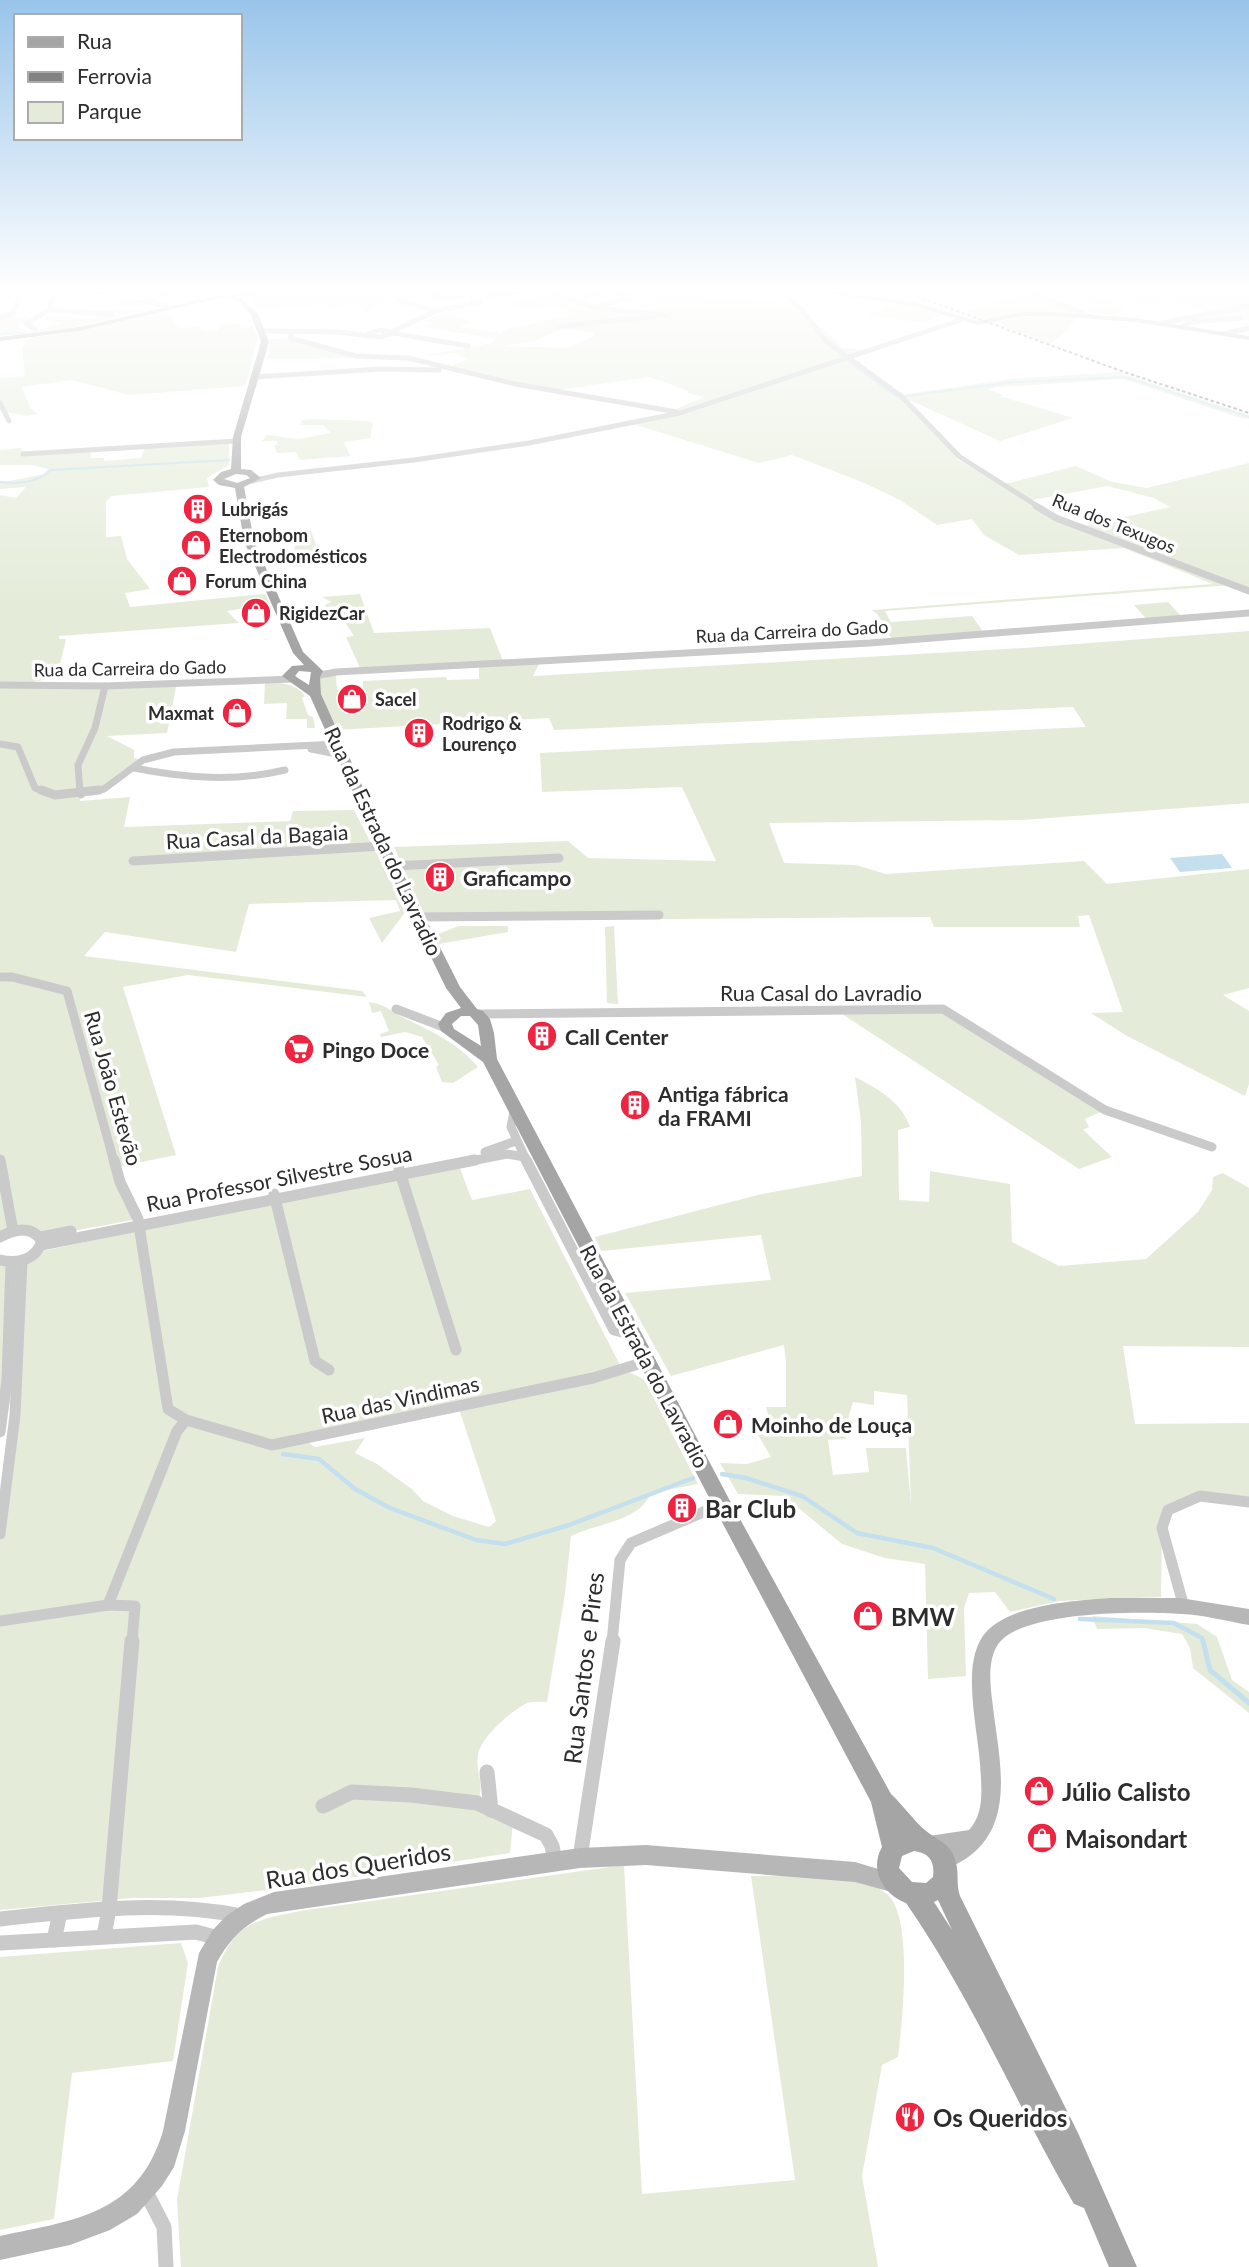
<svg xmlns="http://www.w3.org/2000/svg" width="1249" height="2267" viewBox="0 0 1249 2267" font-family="Lato,sans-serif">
  <rect width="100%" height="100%" fill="#fff"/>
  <!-- green -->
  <g fill="#e4ecd9" fill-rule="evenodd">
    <path d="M292,288L297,290L306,288H383L386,294L397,288L403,289C389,298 378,303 365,314L358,303L340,304L342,308L331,309L329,304L257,309L252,298L256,295L295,292Z"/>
    <path d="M605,288L669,294L676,288L688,289L681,295L796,304L812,326L823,328L843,348L865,350L849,358L900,395L1011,379L1118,372L1249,415V419L1237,417L1124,379L999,387L987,389L1003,395L1000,396L1073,418L1000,441L905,398L960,457L957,459L1001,485L1076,466L1112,482L1147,488L1249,463V591L1232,585L885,611L891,622L972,616L984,633L893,641L878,615L872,610L1213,584L1124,548L1019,555L984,535L972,519L937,525L900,500L862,482L792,455L759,463L633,424L679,414L674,410L704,397L687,393L689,391L649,377L552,391L447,368L468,359L454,353L424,356L488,344L497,339L425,327L432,323L426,321C442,309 455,315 472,322L460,327L501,333L504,330L571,315L565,312L568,310L550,306L533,310L506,303L548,294L586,309L637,314L641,310L633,309L664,301C645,293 624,295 605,288ZM564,328L594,333V336L567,348L502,346L535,341ZM1107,486L1154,498L1170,507L1079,527L1027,501Z"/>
    <polygon points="1000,288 1015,288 1081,314 1044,313 989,321 963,312 1018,294 998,290"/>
    <polygon points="1062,288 1095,288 1095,293 1124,308 1123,312 1111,315 1087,312 1102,305 1050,292"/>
    <polygon points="1120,288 1249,288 1249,321 1240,318 1201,321 1189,317 1208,312 1172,299 1139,305"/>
    <polygon points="881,301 908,305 941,315 925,323 867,315 871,311 878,312 888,304"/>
    <polygon points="147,309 76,327 0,336 0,319 11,316 33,318 17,327 30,332 62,323 43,319 48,316 93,319 98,315 106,316 121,313 107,310"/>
    <path d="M165,311L174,319H172C177,331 186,328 197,326L205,332L219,330L217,325L238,324L240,328L253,326L258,337L245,386L129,395L72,380L22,387L30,408L38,414L26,416L6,412L0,403V378L25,376L22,347L29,338L74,332Z"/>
    <polygon points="1033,315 1077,316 1068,330 1050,344 1002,326 1005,325 998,322"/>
    <polygon points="270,339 286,339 359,358 268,359"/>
    <polygon points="313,419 367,421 373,423 370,438 344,442 350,456 300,460 296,452 277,453 274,445 277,445 277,441 262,441 267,435 298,439 331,433 323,425 300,425 302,420"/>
    <polygon points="226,443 229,445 229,465 207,478 209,487 111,496 106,502 106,537 121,536 127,559 150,589 125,593 130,607 265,594 270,604 227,611 239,623 59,636 59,639 66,639 57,677 28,683 0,682 0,495 16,498 26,487 0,489 0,483 44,474 48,469 33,465 0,465 0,450 21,448 24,454 90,449 91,458 104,458 104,461 141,458 146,446"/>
    <polygon points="311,531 317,548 313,561 294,564 295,540 279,536 255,539 255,537"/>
    <polygon points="360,594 374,633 490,628 503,661 360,668 346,637 354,636 343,619 331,621 325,605 332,602 322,597"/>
    <polygon points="1168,602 1183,618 1148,621 1134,605"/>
    <polygon points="1249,631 1249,803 1022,820 769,823 784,863 856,865 886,874 1084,861 1107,884 1249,869 1249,988 1223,995 1249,1011 1249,1084 1245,1096 1127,1036 1091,1013 1123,1012 1089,915 1078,916 1080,927 934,927 930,917 427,921 394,847 568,841 588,858 716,861 682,787 542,792 540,753 1086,727 1073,707 554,730 549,718 335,730 317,683 321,677 336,675 337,690 363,688 363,681 446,677 447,680 479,679 479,666 540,662 533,676 1024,648"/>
    <path d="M265,682C280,683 296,683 305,696L302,698L308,715L313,717L315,728H307V719H286L287,703L264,704Z"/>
    <polygon points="0,687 176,687 167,733 107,736 134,750 134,758 138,759 114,784 81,794 80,801 130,797 124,827 290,821 293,811 354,810 406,911 382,943 369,918 400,911 396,900 249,904 236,952 105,932 84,956 362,991 367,997 188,975 123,987 176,1155 117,1167 138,1219 41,1237 36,1232 0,1237"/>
    <polygon points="459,926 508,926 508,932 439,944 435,935"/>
    <polygon points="614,926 618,1004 607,1003 605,927"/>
    <path d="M369,1002C387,1005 389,1010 404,1018C432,1032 457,1042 478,1067L453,1083L442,1082L436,1067L439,1065L422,1037L405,1032L381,1037L380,1034L389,1031L381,1011L372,1013Z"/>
    <polygon points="943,1009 1105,1110 1085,1119 1089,1127 1083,1130 1112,1157 1079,1169 839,1012"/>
    <path d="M855,1077C878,1089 901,1101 910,1127L898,1130L899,1200L929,1202L930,1171L1010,1184L1012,1242L1059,1266L1146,1259L1198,1212L1212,1190L1213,1177L1223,1173L1249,1188V1347L1123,1346L1135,1424L1249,1423V1502L1200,1496L1168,1510L1162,1528L1161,1597L1059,1601L1010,1612L995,1592L969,1593L964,1608L966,1676L928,1679L925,1564L885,1558L842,1544L784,1496L738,1494L720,1463L747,1464L771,1457L758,1435L773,1430L764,1416L768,1415L766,1407H786V1362L784,1345L671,1376L625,1293L771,1280L761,1235L601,1251L595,1237L762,1194L862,1176L861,1122ZM874,1391L907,1395L911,1505L906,1448H866L869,1472L833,1475L828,1440L846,1439V1426L853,1402L874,1405Z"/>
    <path d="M458,1163L472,1200L530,1189L622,1369L644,1379L698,1484L651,1493C639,1522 597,1523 571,1536L565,1594L547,1702C540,1702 531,1701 525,1704C510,1712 480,1738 478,1755C475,1774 485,1779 478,1803L513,1821L510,1853L284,1888L200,1898H132L0,1910V1534L18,1364L0,1427V1260ZM458,1406L496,1521L489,1527L453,1516L423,1501L413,1490L377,1464L355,1453L365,1438L315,1447L304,1440Z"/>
    <polygon points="1092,1616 1197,1624 1217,1637 1232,1680 1249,1692 1249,1713 1193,1668 1190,1648 1182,1634 1144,1628 1097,1629"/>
    <path d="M624,1865L642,2194L795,2180L751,1876C787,1877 858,1869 887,1894C914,1917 902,2023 898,2057L882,2065L862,2176L878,2267H181L177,2200L218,1967C236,1922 256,1920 300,1911Z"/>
    <polygon points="181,1943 188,1963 173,2061 72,2073 54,2219 0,2230 0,1957"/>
  </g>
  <!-- water -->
  <polygon fill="#c4dfed" points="1222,854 1232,868 1180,872 1170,858"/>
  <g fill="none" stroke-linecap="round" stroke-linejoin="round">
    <!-- stream-far2 -->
    <g stroke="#c4dfed" stroke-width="2">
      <polyline points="0,334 24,333"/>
      <polyline points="848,362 897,397"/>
      <polyline points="906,396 1015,382 1125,377 1249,417"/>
      <path d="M0,482C20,484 36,483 51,470L229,460"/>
    </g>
    <!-- stream-far1 -->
    <g stroke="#c4dfed" stroke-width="4.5">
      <polyline points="283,1454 319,1459 355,1489 390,1508 476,1540 505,1544 569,1525 693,1478"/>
      <polyline points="722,1474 746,1478 802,1496 857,1533 933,1548 1054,1599"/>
      <polyline points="1080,1619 1174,1623 1202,1638 1203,1642"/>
    </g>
    <!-- stream -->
    <polyline stroke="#c4dfed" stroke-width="5" points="1203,1641 1210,1670 1249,1703"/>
    <!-- street-far4 -->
    <g stroke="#cacaca" stroke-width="5">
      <polyline points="403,288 397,297 401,301 436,311"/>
      <polyline points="778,288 802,310 827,342 901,396 960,457 1039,507"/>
      <polyline points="1019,288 1089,316"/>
      <polyline points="455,289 430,294 436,298 464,296"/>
      <polyline points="549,292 595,308 667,315 559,327"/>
      <polyline points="94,293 145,288"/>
      <polyline points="158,295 175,292 180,288"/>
      <polyline points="689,295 698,288"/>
      <polyline points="1034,296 1057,288"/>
      <polyline points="472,298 537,289"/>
      <polyline points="573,299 612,291 631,297 600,306"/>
      <polyline points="121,303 156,302"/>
      <polyline points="156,304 166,306"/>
      <polyline points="49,310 112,314"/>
      <polyline points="0,318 13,313 22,288"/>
      <polyline points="1161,323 1249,306"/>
      <polyline points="1182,327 1191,322 1241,318"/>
      <polyline points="35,329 26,324 49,310 54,292 74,288"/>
      <polyline points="263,331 338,332 379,337 392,333 380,330 368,334"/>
      <polyline points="293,332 290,338 356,356 408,358 515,384 677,412"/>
      <polyline points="391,332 436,311 480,302"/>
      <polyline points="393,333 468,346"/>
      <polyline points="1223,334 1249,328"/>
      <polyline points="255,377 381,369 439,370"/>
      <polyline points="0,403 9,421"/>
      <polyline points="23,454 236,441"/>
      <polyline points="252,481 278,475 414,460 529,443 680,413 961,320"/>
    </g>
    <!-- street-far3 -->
    <g stroke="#cacaca" stroke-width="7">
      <polyline points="1036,506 1056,518 1249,591"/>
      <polyline points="315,676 336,672 870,643 1249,613"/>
      <polyline points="0,685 105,686 293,679"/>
      <polyline points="0,744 18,747 35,788 46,792"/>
      <polyline points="311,749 342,755"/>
      <path d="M134,768C185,778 234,782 285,770"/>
      <polyline points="80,792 78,765 95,728 105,686"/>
      <polyline points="91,792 104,789 143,760 174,752 338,744"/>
    </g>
    <!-- street-far2 -->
    <g stroke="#cacaca" stroke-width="9">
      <polyline points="41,790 55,795 99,790"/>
      <polyline points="80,790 81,794"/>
      <polyline points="133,861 383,846"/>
      <polyline points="393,866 559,858"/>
      <polyline points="418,917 659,915"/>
      <polyline points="0,977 12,977 67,991 114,1162"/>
      <polyline points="396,1009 446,1028"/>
      <polyline points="480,1014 943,1009 1105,1110 1212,1147"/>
      <polyline points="515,1107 511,1127 527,1162"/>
      <polyline points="485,1152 516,1141"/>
      <polyline points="466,1162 507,1154 525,1157"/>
    </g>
    <!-- street-far1 -->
    <g stroke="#cacaca" stroke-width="11">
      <polyline points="0,1160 13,1231"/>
      <polyline points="114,1160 120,1182 138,1219 168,1409 186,1420 272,1445 593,1378 648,1361"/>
      <polyline points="526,1160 614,1330 634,1335"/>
      <polyline points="399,1169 456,1350"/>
      <polyline points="274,1194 315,1361 329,1370"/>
      <path d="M0,1237C15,1229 31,1225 42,1241C36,1260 18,1264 0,1260"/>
      <polyline points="41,1237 71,1231"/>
      <polyline points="41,1245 475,1160"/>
      <polyline points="0,1432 7,1380 11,1263"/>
      <polyline points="0,1534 15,1415 22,1261"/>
      <polyline points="108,1605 177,1431 186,1420"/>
      <polyline points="1184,1607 1162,1528 1168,1510 1200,1496 1249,1502"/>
      <polyline points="0,1621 108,1605 135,1606 132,1642"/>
      <polyline points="612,1642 620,1560 631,1543 722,1504"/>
    </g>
    <!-- street -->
    <g stroke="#cacaca" stroke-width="15">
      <polyline points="487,1772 491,1810"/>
      <polyline points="323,1806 352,1792 411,1795 477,1803 546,1835 552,1846 555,1862"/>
      <polyline points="580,1858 613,1641"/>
      <path d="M0,1919C81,1910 161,1900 242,1916"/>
      <polyline points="104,1936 109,1909 132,1641"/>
      <polyline points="54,1940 60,1913"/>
      <polyline points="0,1943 196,1932 218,1938"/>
      <polyline points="145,2190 164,2227 166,2267"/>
    </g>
    <!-- secondary -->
    <g fill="#b7b7b7" fill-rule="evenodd">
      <polygon points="790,288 807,288 914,302 978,321 1022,312 1051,312 1136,318 1249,336 1249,340 1136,322 1051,316 1022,316 978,325 913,306"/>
      <path d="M1110,1598H1180L1249,1609V1625C1226,1621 1204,1615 1181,1614C1142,1611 1018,1610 997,1646C988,1661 990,1683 992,1699C999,1764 1023,1839 944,1870L937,1867L934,1860L938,1852L929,1853L922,1851L919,1844L922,1837L969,1830C982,1816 982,1797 981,1779C980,1745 971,1711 972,1677C972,1662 976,1642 987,1631C1015,1604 1073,1601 1110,1598Z"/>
      <path d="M646,1845L855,1862L902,1876L905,1883L902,1890L895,1893L855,1882L646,1865L580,1868L267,1914C244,1925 229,1940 217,1962L185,2131L174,2167L162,2186L137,2214L110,2230L70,2245L0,2260V2236C74,2220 138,2215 163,2131L199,1953L212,1931L226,1916L244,1904L274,1892L580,1848Z"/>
    </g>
    <!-- primary -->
    <path fill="#a5a5a5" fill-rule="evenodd" d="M253,288H261L255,295L240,297L258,314L269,342L241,437V469L251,470L261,478L244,487L254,541L303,652L323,671L320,677L321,694L389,846L460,987L477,1009L483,1011L490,1019L494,1033L497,1059L729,1499L891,1794C903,1805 913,1820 926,1831C939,1841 952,1844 956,1863C959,1874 956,1884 960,1896L1078,2133L1137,2267H1109L1084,2208L1074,2204C1016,2104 972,1998 906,1903C883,1894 869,1870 882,1847L871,1802L715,1509L483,1062L441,1031L438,1024L446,1013L461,1008L446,988L377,846L310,696L282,676L292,666L304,665L293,653L244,541L235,488L219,485L213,480L221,472L231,469L233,437L261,342L251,315L242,305L229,296L79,331L0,341V337L79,327L225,294L229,296L250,291ZM236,474L246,475L250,478L237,483L224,479ZM299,671L311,672L309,685L295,676ZM470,1016L478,1025L481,1046L454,1029L452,1024L461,1016ZM914,1851C930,1853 935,1862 933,1877L926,1883L912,1882L899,1868L902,1856ZM938,1900L952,1930L934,1902Z"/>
    <!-- rail -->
    <polyline stroke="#828282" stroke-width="2" stroke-dasharray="3.5 2.5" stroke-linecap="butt" points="894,288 1124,372 1249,413"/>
  </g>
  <!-- sky -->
  <linearGradient id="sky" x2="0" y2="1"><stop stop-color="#99c5ea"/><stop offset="0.48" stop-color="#fff"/><stop offset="1" stop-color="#fff" stop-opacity="0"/></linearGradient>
  <rect width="1249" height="605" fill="url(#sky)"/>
  <!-- icons -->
  <defs>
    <g id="building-disc" transform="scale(1.575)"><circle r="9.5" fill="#ee2440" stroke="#fff"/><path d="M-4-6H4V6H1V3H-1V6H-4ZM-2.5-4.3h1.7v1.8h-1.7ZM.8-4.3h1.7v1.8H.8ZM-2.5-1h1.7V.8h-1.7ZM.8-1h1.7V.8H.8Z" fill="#fff"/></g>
    <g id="shop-disc" transform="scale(1.575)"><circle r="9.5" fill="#ee2440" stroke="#fff"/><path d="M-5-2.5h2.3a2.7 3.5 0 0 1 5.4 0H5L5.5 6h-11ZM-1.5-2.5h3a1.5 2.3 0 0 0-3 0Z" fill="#fff"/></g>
    <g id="supermarket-disc" transform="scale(1.575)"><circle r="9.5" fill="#ee2440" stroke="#fff"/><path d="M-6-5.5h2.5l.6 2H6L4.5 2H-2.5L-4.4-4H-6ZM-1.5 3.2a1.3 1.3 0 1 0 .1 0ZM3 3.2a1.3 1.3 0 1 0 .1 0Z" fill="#fff"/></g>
    <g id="restaurant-disc" transform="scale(1.575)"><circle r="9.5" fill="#ee2440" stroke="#fff"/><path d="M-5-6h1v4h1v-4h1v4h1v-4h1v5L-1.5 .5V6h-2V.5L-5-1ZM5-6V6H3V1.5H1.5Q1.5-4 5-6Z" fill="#fff"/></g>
  </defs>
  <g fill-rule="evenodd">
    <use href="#building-disc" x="198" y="509"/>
    <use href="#shop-disc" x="196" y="545"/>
    <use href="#shop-disc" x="182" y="581"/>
    <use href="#shop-disc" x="256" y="613"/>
    <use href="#shop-disc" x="352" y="699"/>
    <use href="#shop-disc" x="237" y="713"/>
    <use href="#building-disc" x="419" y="733"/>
    <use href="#building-disc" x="440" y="877"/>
    <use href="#building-disc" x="542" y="1036"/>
    <use href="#supermarket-disc" x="299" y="1049"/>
    <use href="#building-disc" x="635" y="1105"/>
    <use href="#shop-disc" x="728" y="1424"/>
    <use href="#building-disc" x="682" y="1508"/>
    <use href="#shop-disc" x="868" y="1616"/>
    <use href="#shop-disc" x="1039" y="1791"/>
    <use href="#shop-disc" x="1042" y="1838"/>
    <use href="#restaurant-disc" x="910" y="2117"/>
  </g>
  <g text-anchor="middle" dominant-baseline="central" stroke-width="7" stroke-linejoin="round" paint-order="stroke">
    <!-- far-poi labels -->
    <g font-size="18" font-weight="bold" fill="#2d2d2d" stroke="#fff" text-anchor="start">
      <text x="221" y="509">Lubrigás</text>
      <text x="219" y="535">Eternobom<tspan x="219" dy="21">Electrodomésticos</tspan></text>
      <text x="205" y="581">Forum China</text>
      <text x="279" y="613">RigidezCar</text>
      <text x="375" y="699">Sacel</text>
      <text x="214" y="713" text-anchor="end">Maxmat</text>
      <text x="442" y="723">Rodrigo &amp;<tspan x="442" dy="21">Lourenço</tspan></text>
    </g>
    <!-- far-street labels -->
    <g font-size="18" fill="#2d2d2d" stroke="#fff">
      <text transform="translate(1114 523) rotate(22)">Rua dos Texugos</text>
      <text transform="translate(792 631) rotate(-3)">Rua da Carreira do Gado</text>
      <text transform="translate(130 668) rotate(-1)">Rua da Carreira do Gado</text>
    </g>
    <!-- street labels -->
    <g font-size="21" fill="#2d2d2d" stroke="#fff">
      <text transform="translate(257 836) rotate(-3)">Rua Casal da Bagaia</text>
      <text transform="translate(384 841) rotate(65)">Rua da Estrada do Lavradio</text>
      <text x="821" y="992">Rua Casal do Lavradio</text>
      <text transform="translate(114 1088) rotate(74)">Rua João Estevão</text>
      <text transform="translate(279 1178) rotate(-11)">Rua Professor Silvestre Sosua</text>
      <text transform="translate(645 1356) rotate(62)">Rua da Estrada do Lavradio</text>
      <text transform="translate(400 1399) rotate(-12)">Rua das Vindimas</text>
    </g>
    <!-- poi labels -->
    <g font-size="21" font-weight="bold" fill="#2d2d2d" stroke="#fff" text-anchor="start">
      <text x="463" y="877">Graficampo</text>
      <text x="565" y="1036">Call Center</text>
      <text x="322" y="1049">Pingo Doce</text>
      <text x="658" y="1093">Antiga fábrica<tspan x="658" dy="24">da FRAMI</tspan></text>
      <text x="751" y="1424">Moinho de Louça</text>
    </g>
    <!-- near-poi labels -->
    <g font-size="24" font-weight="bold" fill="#2d2d2d" stroke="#fff" text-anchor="start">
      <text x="705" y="1508">Bar Club</text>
      <text x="891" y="1616">BMW</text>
      <text x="1062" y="1791">Júlio Calisto</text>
      <text x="1065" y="1838">Maisondart</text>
      <text x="933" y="2117">Os Queridos</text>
    </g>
    <!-- near-street labels -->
    <g font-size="24" fill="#2d2d2d" stroke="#fff">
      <text transform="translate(583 1668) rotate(-83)">Rua Santos e Pires</text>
      <text transform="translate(358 1865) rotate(-9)">Rua dos Queridos</text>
    </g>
  </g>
  <!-- legend -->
  <rect x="14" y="14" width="228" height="126" fill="#ffffff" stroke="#ababab" stroke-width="2"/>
  <rect x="28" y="37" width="35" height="10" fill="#a5a5a5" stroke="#ababab" stroke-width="2"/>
  <text x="77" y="49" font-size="21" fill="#2d2d2d">Rua</text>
  <rect x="28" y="72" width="35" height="10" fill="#828282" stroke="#ababab" stroke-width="2"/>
  <text x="77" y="84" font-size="21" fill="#2d2d2d">Ferrovia</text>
  <rect x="28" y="102" width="35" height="21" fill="#e4ecd9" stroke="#ababab" stroke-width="2"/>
  <text x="77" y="119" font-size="21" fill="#2d2d2d">Parque</text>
</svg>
